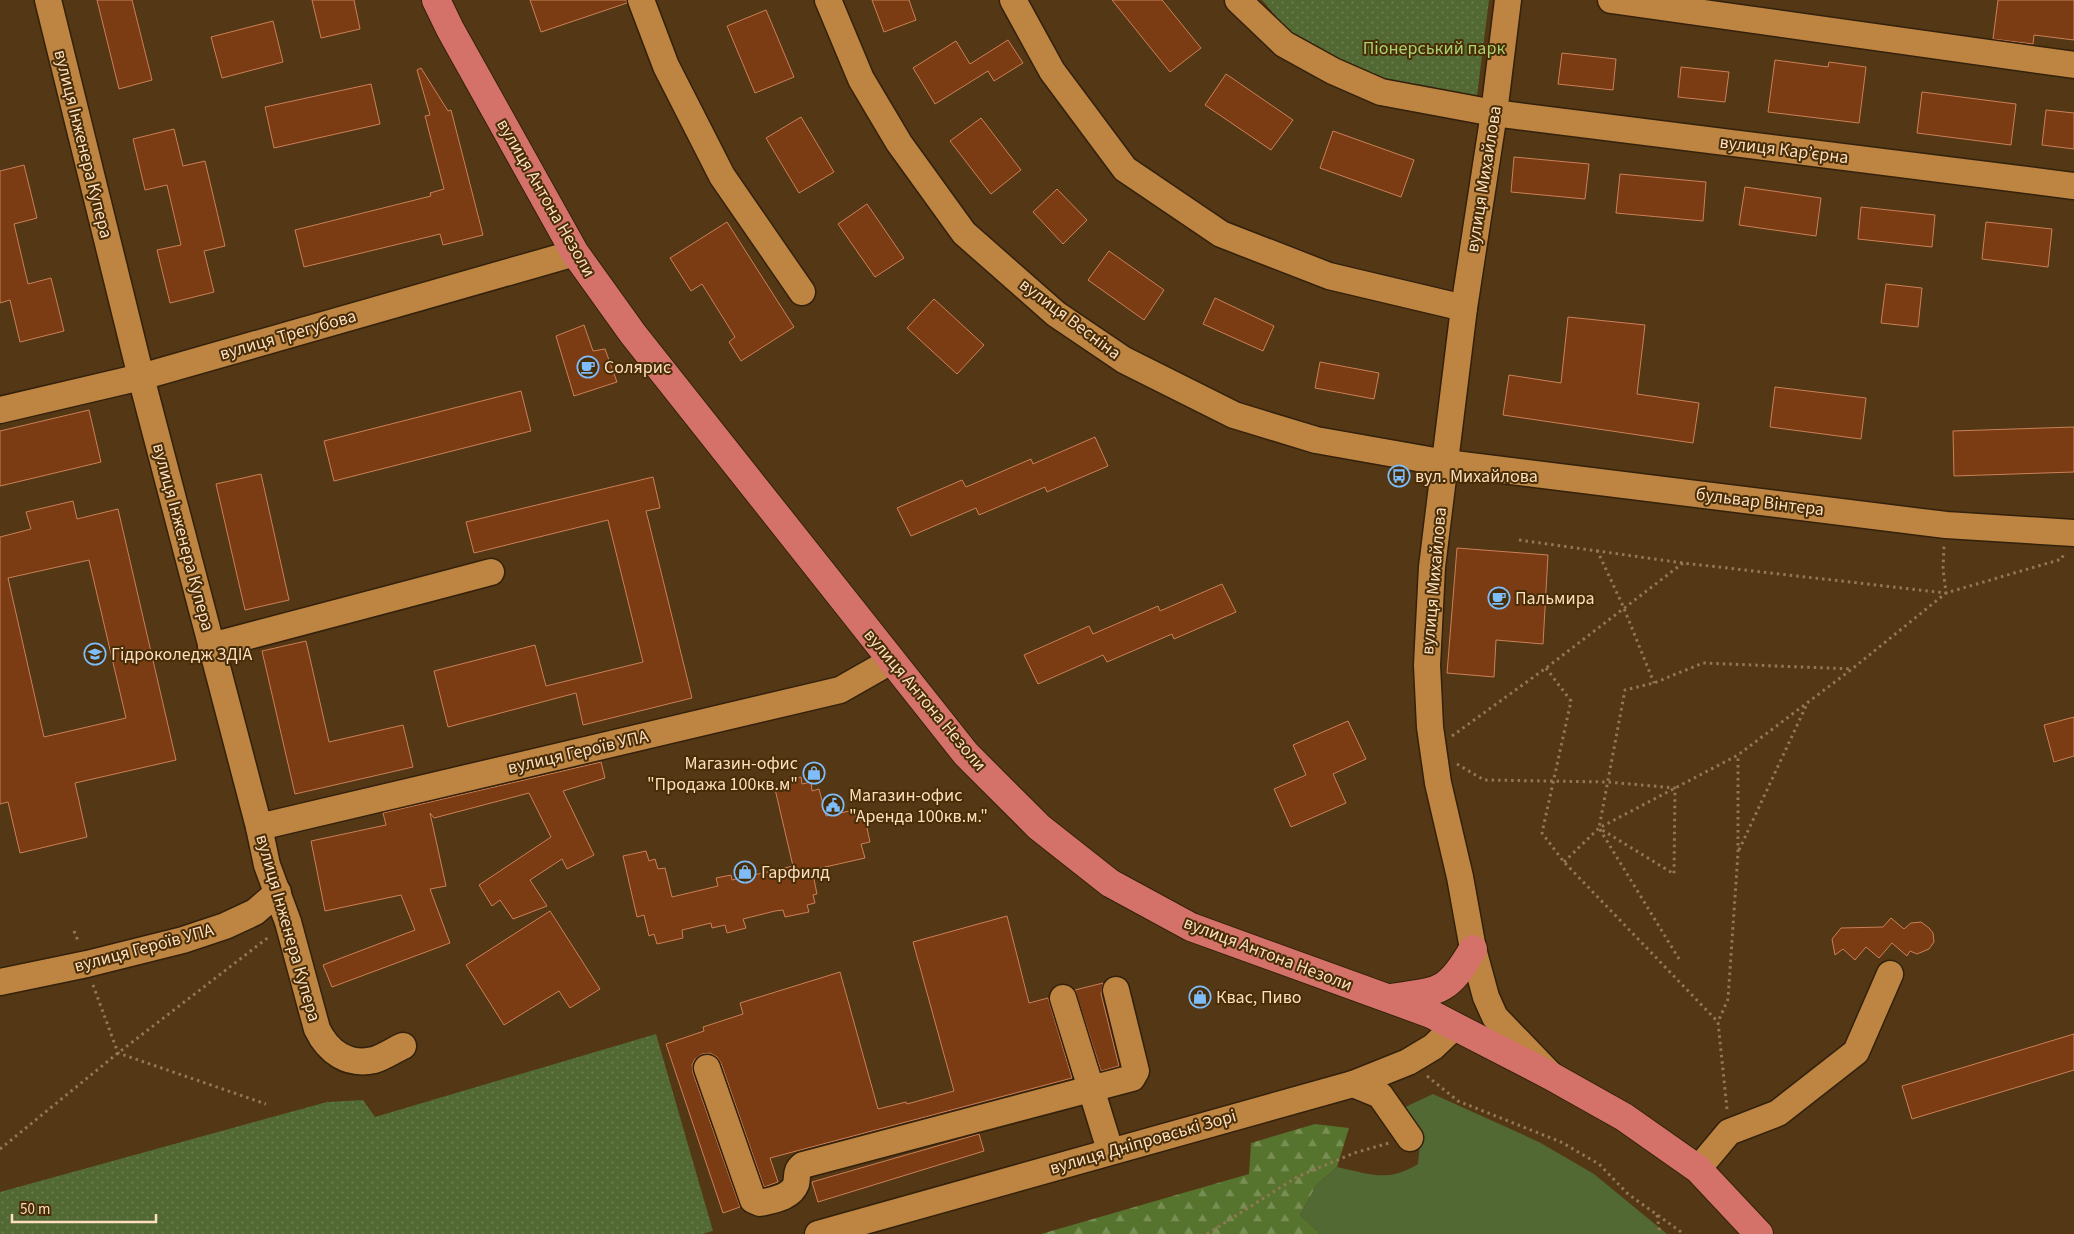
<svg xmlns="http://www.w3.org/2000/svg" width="2074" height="1234" viewBox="0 0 2074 1234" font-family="'Source Sans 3',sans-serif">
  <defs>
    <pattern id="forest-firs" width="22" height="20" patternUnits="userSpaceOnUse" patternTransform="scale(1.25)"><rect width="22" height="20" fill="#57742e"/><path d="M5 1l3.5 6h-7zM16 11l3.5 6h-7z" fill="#788e54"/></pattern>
    <pattern id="park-dots" width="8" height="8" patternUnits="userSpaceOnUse" patternTransform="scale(1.25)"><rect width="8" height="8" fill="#526933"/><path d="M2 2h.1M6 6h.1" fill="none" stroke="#6c7e4f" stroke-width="1.8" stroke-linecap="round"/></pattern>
  </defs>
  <rect width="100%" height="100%" fill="#543714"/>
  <!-- grass -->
  <path fill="#526933" d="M1433,1094L1539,1142L1594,1174L1667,1234H1320L1300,1215L1317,1184L1337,1167C1370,1174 1388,1183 1418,1164L1420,1142L1386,1116Z"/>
  <!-- forest -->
  <polygon fill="url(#forest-firs)" points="1315,1124 1349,1128 1337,1167 1317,1184 1300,1215 1320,1234 1041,1234 1249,1174 1251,1143"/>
  <!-- park -->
  <g fill="url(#park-dots)">
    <polygon points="1262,0 1489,0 1476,104 1390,88 1293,36"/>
    <polygon points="656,1034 713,1231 702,1234 0,1234 0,1192 327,1102 363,1100 375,1117"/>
  </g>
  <!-- building -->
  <g fill="#7b3b13" stroke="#cb8058" fill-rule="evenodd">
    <polygon points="97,0 132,0 152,80 119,89"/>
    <polygon points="312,0 354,0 360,29 321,38"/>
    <polygon points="530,0 626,0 627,3 541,32"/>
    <polygon points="872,0 909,0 916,20 884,32"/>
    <polygon points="1112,0 1162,0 1201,48 1170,72"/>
    <polygon points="1998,0 2074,0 2074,40 2034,35 2033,44 1993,39"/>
    <polygon points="766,10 794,77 755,93 727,26"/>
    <polygon points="273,21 283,62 222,78 211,37"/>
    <polygon points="1008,40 1023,63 994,81 988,71 935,104 913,68 956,41 970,64"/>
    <polygon points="1562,53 1616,59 1613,90 1558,84"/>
    <polygon points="1775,60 1828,67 1829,62 1866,67 1859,123 1768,112"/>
    <polygon points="1681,67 1729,72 1725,102 1678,97"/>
    <polygon points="421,68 448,111 451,110 483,235 443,245 440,234 304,267 295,230 431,196 430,193 444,189 425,116 430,115 417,70"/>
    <polygon points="1226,74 1293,120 1271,150 1205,105"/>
    <polygon points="371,84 380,124 274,148 265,107"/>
    <polygon points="1922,92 2016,104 2011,145 1917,133"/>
    <polygon points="2046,110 2074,113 2074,149 2042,145"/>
    <polygon points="801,117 834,172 799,193 766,138"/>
    <polygon points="981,118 1021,170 991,194 950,141"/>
    <polygon points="174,129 183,166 205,161 225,246 204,251 214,292 170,303 157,250 181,245 167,185 145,190 133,139"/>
    <polygon points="1333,131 1414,160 1401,197 1320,168"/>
    <polygon points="1514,157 1589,164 1585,199 1511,192"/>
    <polygon points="24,165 37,218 14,224 28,284 51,278 64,331 20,342 10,300 0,303 0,171"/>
    <polygon points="1620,174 1706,182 1703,221 1616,213"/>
    <polygon points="1745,187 1821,198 1816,236 1739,225"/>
    <polygon points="1057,189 1087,220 1063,244 1033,212"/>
    <polygon points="867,204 904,258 875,277 838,224"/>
    <polygon points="1861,207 1935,215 1932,247 1858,239"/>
    <polygon points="727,222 794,327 741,361 729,342 735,337 702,284 691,291 670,258"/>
    <polygon points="1986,222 2052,229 2048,267 1982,259"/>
    <polygon points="1109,251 1164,290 1144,320 1088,280"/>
    <polygon points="1886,284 1922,288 1918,327 1881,323"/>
    <polygon points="1215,298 1274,326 1263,351 1203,324"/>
    <polygon points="934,299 984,345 957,374 907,328"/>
    <polygon points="1568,317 1645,325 1637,394 1699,403 1693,443 1503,415 1509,375 1561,383"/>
    <polygon points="584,325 593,351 605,349 617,382 574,396 556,336"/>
    <polygon points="1320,362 1379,373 1374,399 1315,388"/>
    <polygon points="1775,387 1866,398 1861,439 1770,427"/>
    <polygon points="521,391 531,431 334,481 324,441"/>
    <polygon points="89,410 101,462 0,486 0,431"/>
    <polygon points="2074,427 2074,472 1954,476 1953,431"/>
    <polygon points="1095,437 1108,466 1047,492 1045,487 979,515 976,508 911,536 897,508 962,480 966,487 1031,459 1033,464"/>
    <polygon points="261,474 289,600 245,610 216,484"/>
    <polygon points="653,477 660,508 646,511 692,698 583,725 576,693 448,727 434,671 535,645 546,686 643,662 608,520 474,553 466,522"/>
    <path d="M73,501L77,519L118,509L176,760L75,783L87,837L20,853L8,802L0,804V537L31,529L26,512ZM89,560L126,718L44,737L8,578Z"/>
    <polygon points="1457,548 1548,555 1543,644 1496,640 1494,677 1447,673"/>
    <polygon points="1222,584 1236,612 1174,639 1172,634 1107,662 1103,655 1038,684 1024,655 1089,626 1093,634 1158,606 1160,611"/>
    <polygon points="306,641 329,742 403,725 413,767 295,794 262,651"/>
    <polygon points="2074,717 2074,756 2054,762 2044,725"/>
    <polygon points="1348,721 1366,759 1333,774 1346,803 1291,827 1274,789 1306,775 1293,745"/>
    <polygon points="601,762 605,778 563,791 594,855 567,869 562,859 530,880 547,906 513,919 500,900 492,906 479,885 551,837 529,793 434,818 430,813 446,886 430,889 450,943 332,987 323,965 415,930 401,895 325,911 311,841 386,825 383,813"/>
    <polygon points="801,777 802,784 811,782 812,791 819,789 826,816 854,810 857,821 865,819 870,842 861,844 865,858 812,870 817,894 813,895 815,903 807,905 809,912 785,917 783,910 775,911 743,919 746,928 727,933 725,925 712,928 711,923 682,930 683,938 657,944 654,934 649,936 644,915 637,917 623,856 646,851 649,861 655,859 658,869 665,868 672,897 718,886 716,878 731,875 732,880 793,866 775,789 784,787 782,781"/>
    <polygon points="550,911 600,989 570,1008 559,991 504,1025 466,965"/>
    <polygon points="1007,916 1029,1003 1048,998 1072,1078 770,1158 778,1182 764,1187 721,1063 717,1057 710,1053 702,1054 695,1059 692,1065 693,1073 740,1207 723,1213 666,1044 704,1031 703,1027 743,1014 740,1003 840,972 878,1109 906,1102 907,1104 954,1091 913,942"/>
    <polygon points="1891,918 1904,929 1911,923 1921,922 1929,928 1933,933 1934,942 1929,949 1917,954 1910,951 1907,956 1892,943 1879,958 1866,947 1855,960 1843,949 1835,955 1832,939 1841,928 1883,927"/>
    <polygon points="1103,983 1101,994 1119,1066 1101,1071 1075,990"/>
    <polygon points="2074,1034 2074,1070 1912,1119 1902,1086"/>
    <polygon points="979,1134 984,1151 818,1202 812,1182"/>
  </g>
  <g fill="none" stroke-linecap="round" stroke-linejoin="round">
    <!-- minor casing -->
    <g stroke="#33210c" stroke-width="29">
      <g id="minor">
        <path d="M48,0L141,377L259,827L267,865L288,922L317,1029C328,1052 348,1066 374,1060C384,1057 394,1050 403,1046"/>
        <polyline points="641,0 666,66 722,176 802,292"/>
        <polyline points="828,0 861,79 899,143 964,233 1056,314 1124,360 1234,415 1316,440 1446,463 1946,525 2074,533"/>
        <polyline points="1013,0 1052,71 1125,169 1221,234 1329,276 1464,308"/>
        <polyline points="1238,0 1284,44 1333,71 1381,92 1494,113 2074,186"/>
        <polyline points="1508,0 1494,113 1464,308 1432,567 1427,665 1430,727 1438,783 1460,877 1473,949 1486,997 1495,1017 1550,1074"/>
        <polyline points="1611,0 2074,65"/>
        <polyline points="0,410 141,377 575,253"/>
        <polyline points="211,646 491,572"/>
        <polyline points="259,827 840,690 891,661"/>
        <polyline points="0,982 87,964 183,940 225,926 255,912 278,892"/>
        <polyline points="1063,998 1110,1150"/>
        <path d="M707,1068L753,1200L760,1203C772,1200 791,1198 796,1184C798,1176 795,1171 803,1165L1132,1078L1136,1071L1116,990"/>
        <polyline points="1353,1084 1380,1095 1410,1138"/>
        <polyline points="1698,1169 1729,1132 1778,1113 1856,1052 1890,974"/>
        <polyline points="818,1234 1353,1084 1408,1062 1433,1047 1455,1026"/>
      </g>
    </g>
    <!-- major casing -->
    <g stroke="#33210c" stroke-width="30">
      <g id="major">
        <polyline points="436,0 450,29 575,253 633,334 966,754 1039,827 1110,883 1191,927 1431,1014 1551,1076 1624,1117 1698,1169 1759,1234"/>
        <path d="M1390,998C1439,991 1447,994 1473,949"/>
      </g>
    </g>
    <!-- path -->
    <g stroke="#947755" stroke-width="3" stroke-dasharray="2.5 4" stroke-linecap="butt">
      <polyline points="1519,540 1683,563 1946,593 2062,559 2063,555"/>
      <polyline points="1597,550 1623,606 1654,683"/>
      <polyline points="1546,668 1571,701 1542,833 1564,862 1718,1022"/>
      <polyline points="1452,736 1546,668 1683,563"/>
      <polyline points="1457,764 1484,780 1608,782 1675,788 1674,874 1599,828"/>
      <polyline points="1739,850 1807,704"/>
      <polyline points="1564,862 1599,828 1738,755 1852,669 1946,593 1943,569 1944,546"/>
      <polyline points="74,931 79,943"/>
      <polyline points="1679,959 1599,828 1625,690 1654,683 1703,663 1852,669"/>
      <polyline points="93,985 118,1053 266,1104"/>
      <polyline points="1427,1076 1458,1101 1561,1142 1599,1164 1628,1194 1684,1234"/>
      <polyline points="1727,1109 1718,1022 1728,999 1738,853 1738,756"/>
      <polyline points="0,1149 118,1053 270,936"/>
      <polyline points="1657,1215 1660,1234"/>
      <polyline points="1207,1234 1297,1177 1354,1153 1389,1143"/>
    </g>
    <!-- minor -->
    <use href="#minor" stroke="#bd8442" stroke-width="26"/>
    <!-- major -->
    <use href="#major" stroke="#d47269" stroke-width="28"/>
  </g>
  <!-- icons -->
  <defs>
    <g id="cafe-ring" transform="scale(1.125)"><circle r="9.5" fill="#492d07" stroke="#7ebdf9" stroke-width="1.5"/><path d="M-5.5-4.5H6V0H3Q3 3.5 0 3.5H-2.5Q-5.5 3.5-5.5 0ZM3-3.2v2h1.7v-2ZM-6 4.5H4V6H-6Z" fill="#7ebdf9"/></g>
    <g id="bus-ring" transform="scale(1.125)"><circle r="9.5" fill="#492d07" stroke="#7ebdf9" stroke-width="1.5"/><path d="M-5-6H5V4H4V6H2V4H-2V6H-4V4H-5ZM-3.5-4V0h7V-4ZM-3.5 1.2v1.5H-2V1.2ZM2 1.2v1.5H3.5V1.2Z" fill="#7ebdf9"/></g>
    <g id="university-ring" transform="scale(1.125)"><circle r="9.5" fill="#492d07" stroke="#7ebdf9" stroke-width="1.5"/><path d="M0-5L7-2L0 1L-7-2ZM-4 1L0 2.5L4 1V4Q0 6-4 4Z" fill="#7ebdf9"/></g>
    <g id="shop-ring" transform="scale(1.125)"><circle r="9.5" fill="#492d07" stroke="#7ebdf9" stroke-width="1.5"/><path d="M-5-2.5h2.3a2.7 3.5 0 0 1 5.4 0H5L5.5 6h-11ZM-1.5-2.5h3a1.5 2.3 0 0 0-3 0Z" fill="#7ebdf9"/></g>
    <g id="civic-ring" transform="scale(1.125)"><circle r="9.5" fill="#492d07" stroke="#7ebdf9" stroke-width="1.5"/><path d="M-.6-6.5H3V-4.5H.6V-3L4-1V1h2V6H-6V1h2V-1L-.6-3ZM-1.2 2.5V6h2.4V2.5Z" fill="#7ebdf9"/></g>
  </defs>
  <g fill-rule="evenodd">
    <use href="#cafe-ring" x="588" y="367"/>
    <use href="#bus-ring" x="1399" y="476"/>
    <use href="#cafe-ring" x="1499" y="598"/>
    <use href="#university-ring" x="95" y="654"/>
    <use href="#shop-ring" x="814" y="773"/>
    <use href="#civic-ring" x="833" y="805"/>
    <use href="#shop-ring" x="745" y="872"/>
    <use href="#shop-ring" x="1200" y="997"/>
  </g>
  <g text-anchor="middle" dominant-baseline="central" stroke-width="4" stroke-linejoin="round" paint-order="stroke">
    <!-- park labels -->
    <g font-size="18" fill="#a8d170" stroke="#492d07">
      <text x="1434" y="48">Піонерський парк</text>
    </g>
    <!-- street labels -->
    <g font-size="18" fill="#fddfbf" stroke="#492d07">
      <text transform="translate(83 144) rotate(76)">вулиця Інженера Купера</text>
      <text transform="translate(1784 150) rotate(7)">вулиця Кар’єрна</text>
      <text transform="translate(1484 179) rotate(-81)">вулиця Михайлова</text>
      <text transform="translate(546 198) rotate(60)">вулиця Антона Незоли</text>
      <text transform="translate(1070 319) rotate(37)">вулиця Весніна</text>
      <text transform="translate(288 335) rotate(-16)">вулиця Трегубова</text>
      <text transform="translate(1760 502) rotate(7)">бульвар Вінтера</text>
      <text transform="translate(183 537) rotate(75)">вулиця Інженера Купера</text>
      <text transform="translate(1434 581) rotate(-85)">вулиця Михайлова</text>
      <text transform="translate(925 700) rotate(50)">вулиця Антона Незоли</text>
      <text transform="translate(578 752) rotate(-13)">вулиця Героїв УПА</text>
      <text transform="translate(288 928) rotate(74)">вулиця Інженера Купера</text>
      <text transform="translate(144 948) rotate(-15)">вулиця Героїв УПА</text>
      <text transform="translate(1268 954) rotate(21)">вулиця Антона Незоли</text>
      <text transform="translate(1143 1142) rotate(-16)">вулиця Дніпровські Зорі</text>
    </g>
    <!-- poi labels -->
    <g font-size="18" fill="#fddfbf" stroke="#492d07" text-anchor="start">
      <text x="604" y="367">Солярис</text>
      <text x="1415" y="476">вул. Михайлова</text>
      <text x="1515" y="598">Пальмира</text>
      <text x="111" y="654">Гідроколедж ЗДIА</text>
      <text x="798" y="763" text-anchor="end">Магазин-офис<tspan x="798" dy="21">"Продажа 100кв.м"</tspan></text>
      <text x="849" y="795">Магазин-офис<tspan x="849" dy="21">"Аренда 100кв.м."</tspan></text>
      <text x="761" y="872">Гарфилд</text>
      <text x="1216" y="997">Квас, Пиво</text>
    </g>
  </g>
  <!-- scale -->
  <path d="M12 1214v8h144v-8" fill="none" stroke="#fddfbf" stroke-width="2.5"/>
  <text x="20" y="1214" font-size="15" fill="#fddfbf" stroke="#492d07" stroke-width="4" paint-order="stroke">50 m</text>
</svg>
